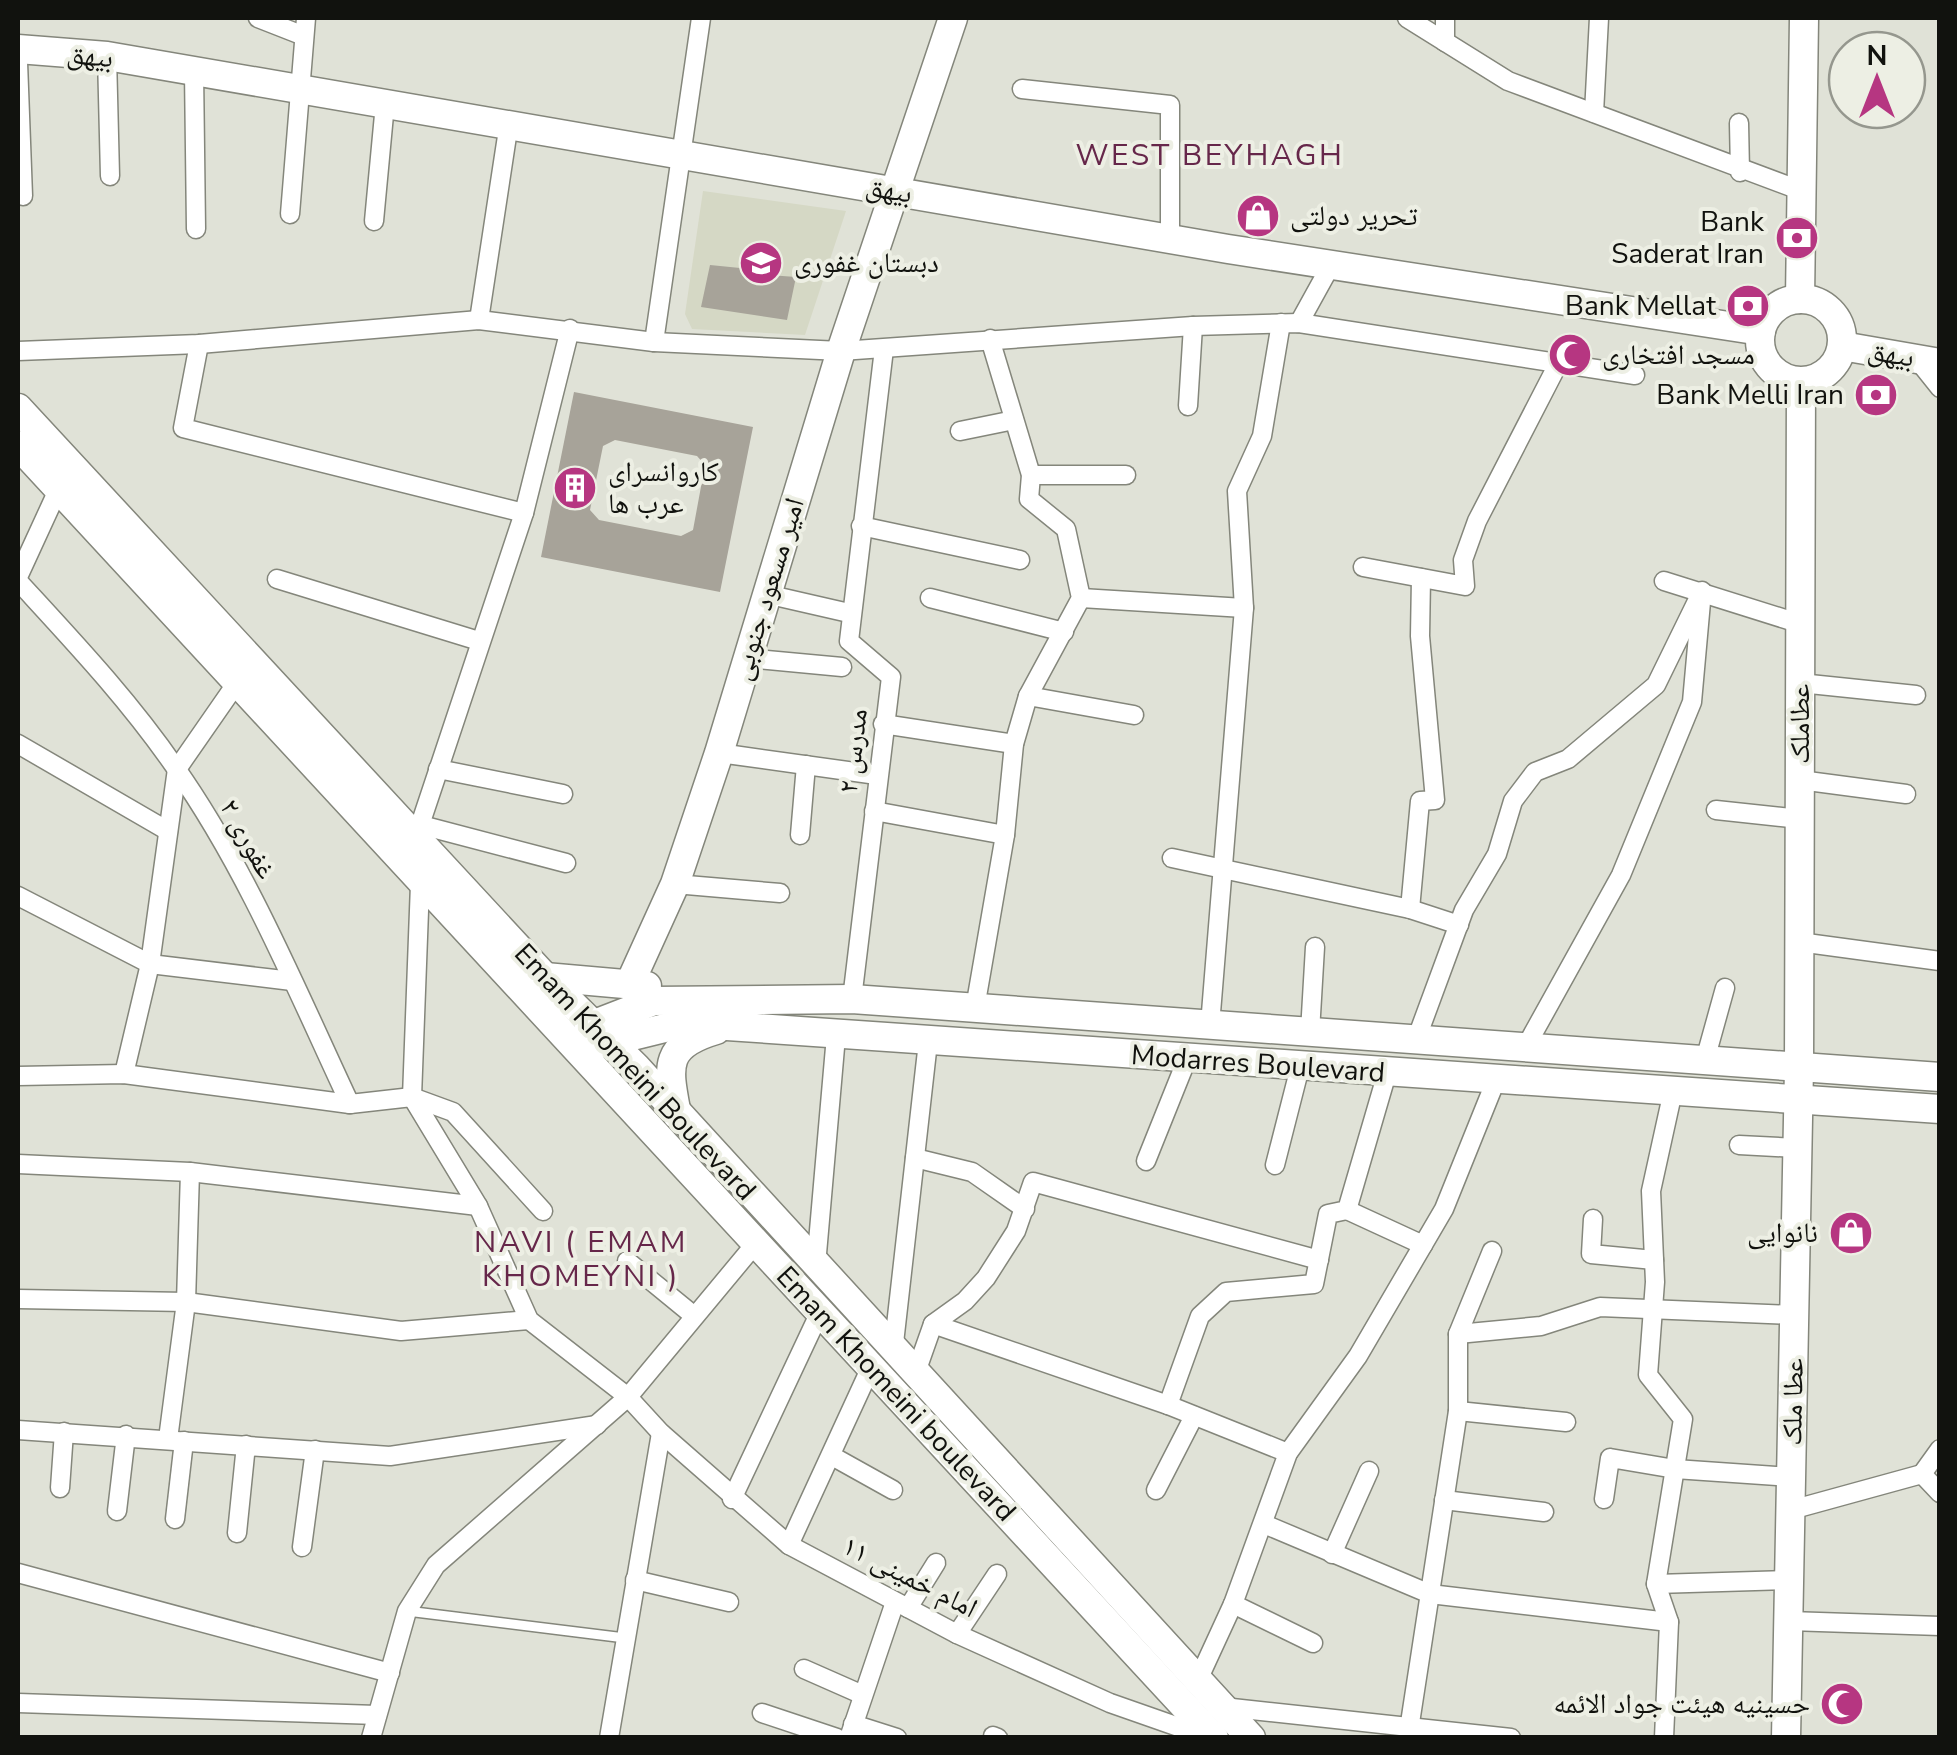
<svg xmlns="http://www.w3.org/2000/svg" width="1957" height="1755" viewBox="0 0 1957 1755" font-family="'Nunito Sans','Noto Naskh Arabic',sans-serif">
  <rect width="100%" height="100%" fill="#e0e2d7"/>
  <!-- built -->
  <polygon fill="#d5d8c5" points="703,191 846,211 805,335 692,329 685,314"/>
  <!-- building -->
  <g fill="#a7a399" fill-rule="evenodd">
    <polygon points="750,263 769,275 796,277 787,320 701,307 710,265 740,268"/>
    <path d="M574,392L753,427L720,592L541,557ZM615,440L697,456L705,465L693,530L681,536L599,520L590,510L603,446Z"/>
  </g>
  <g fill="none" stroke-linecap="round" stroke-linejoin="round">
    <!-- lane casing -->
    <g stroke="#84867b" stroke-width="12">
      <polyline id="lane" points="407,1611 625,1638"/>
    </g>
    <!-- street casing -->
    <g stroke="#84867b" stroke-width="21">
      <g id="street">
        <polyline points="258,18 304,36"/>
        <polyline points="1407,18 1508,81 1802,191"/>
        <polyline points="1445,42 1445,18"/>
        <polyline points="107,56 110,176"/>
        <polyline points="18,62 23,196"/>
        <polyline points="194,71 196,229"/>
        <polyline points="1022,89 1170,105 1170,238"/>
        <polyline points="1594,113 1599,18"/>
        <polyline points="1739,123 1740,172"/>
        <polyline points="290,214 306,18"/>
        <polyline points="374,221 385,104"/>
        <polyline points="479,320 509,123"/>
        <polyline points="1299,323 1331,265"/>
        <polyline points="654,342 701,18"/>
        <polyline points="199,344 183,428 524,513"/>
        <polyline points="18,351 199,344 479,320 654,342 841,351 1193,326 1299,323 1635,375"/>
        <polyline points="1916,358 1940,388"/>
        <polyline points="1188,406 1193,326"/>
        <polyline points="960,431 1014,420"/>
        <polyline points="1031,475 1126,475"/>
        <polyline points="861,526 1020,560"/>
        <polyline points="1363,567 1465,586 1463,560 1477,521 1558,364"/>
        <polyline points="18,577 58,490"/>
        <polyline points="277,579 479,641"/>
        <path d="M18,581C73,641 128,699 175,767C247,869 297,991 350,1104L412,1097L453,1112L543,1211"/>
        <polyline points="1664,581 1801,624"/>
        <polyline points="766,594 849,613"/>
        <polyline points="930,598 1064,632"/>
        <polyline points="1081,598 1244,608"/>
        <polyline points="746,658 842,667"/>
        <polyline points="1800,683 1916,695"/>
        <polyline points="1028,696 1134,715"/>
        <polyline points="883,724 1014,744"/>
        <polyline points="18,744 168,831"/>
        <polyline points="719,753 877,775"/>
        <polyline points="438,769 563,794"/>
        <polyline points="1800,780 1906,794"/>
        <polyline points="1716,810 1800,819"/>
        <polyline points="874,811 1005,835"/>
        <polyline points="421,825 566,863"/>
        <polyline points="417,834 524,513 570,329"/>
        <polyline points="800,835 806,765"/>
        <polyline points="1172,858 1410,909 1459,925"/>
        <polyline points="420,884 412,1097 478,1206 529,1320 628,1397 661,1433 789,1545 957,1634 1110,1703 1210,1738"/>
        <polyline points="675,884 780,893"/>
        <polyline points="18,896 150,964 292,981"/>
        <polyline points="1410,909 1420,801 1435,800 1420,636 1421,578"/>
        <polyline points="1799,942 1940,961"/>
        <polyline points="852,999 891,677 849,641 884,349"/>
        <polyline points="975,1008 1005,835 1014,744 1028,696 1081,598 1066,529 1029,499 1031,475 990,339"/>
        <polyline points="1210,1025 1244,608 1237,491 1262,436 1281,323"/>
        <polyline points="1310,1032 1315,947"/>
        <polyline points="1416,1040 1464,910 1497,854 1513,801 1535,772 1568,759 1656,685 1702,591"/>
        <polyline points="1525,1048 1621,875 1692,702 1701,602"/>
        <polyline points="1705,1060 1725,988"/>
        <polyline points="124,1074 150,964 177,769 236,684"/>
        <polyline points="18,1076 124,1074 350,1104"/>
        <polyline points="1739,1145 1797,1148"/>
        <polyline points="915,1158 972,1172 1025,1209"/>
        <polyline points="1146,1161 1187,1059"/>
        <polyline points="18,1164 190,1172 478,1206"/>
        <polyline points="1275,1165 1300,1067"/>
        <polyline points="1347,1210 1423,1245"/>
        <polyline points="1593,1219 1591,1254 1654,1260"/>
        <polyline points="627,1261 693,1315"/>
        <polyline points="816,1265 836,1036"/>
        <polyline points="18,1299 186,1302 401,1331 529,1320"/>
        <polyline points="933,1324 1168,1405 1288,1453"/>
        <polyline points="1458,1334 1541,1326 1600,1307 1794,1315"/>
        <polyline points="893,1352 928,1042"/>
        <polyline points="915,1375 933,1324 965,1301 986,1278 1016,1231 1033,1182 1319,1260"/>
        <polyline points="1168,1405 1200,1316 1226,1292 1314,1284 1328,1214 1347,1210 1387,1073"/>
        <polyline points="1458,1411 1566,1422"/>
        <polyline points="18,1430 390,1456 597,1425"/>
        <polyline points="168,1439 186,1302 190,1172"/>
        <polyline points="832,1456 893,1490"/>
        <polyline points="1922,1474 1940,1449"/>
        <polyline points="1922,1474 1940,1493"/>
        <polyline points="60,1488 64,1432"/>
        <polyline points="1156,1490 1194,1416"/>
        <polyline points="732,1499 820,1312"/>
        <polyline points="1604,1499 1610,1458 1675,1469 1791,1477"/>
        <polyline points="1444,1500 1544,1512"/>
        <polyline points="1791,1510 1922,1474"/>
        <polyline points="117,1511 126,1435"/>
        <polyline points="175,1519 184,1441"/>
        <polyline points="1264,1524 1430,1594 1669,1622"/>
        <polyline points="237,1533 246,1445"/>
        <polyline points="789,1545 871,1367"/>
        <polyline points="302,1547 315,1450"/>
        <polyline points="1332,1554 1369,1471"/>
        <polyline points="18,1573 390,1673"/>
        <polyline points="635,1580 729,1602"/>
        <polyline points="1656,1584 1789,1580"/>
        <polyline points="1233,1604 1313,1643"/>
        <polyline points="908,1608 936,1563"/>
        <polyline points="1789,1621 1940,1626"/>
        <polyline points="957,1634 997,1574"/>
        <polyline points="804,1669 863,1695"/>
        <polyline points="1198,1680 1233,1604 1288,1453 1358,1356 1444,1209 1496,1080"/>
        <polyline points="18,1703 377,1715"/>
        <polyline points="1223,1707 1511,1738"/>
        <polyline points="762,1713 837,1738"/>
        <polyline points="1410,1723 1458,1411 1458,1334 1492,1251"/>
        <polyline points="853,1724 897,1738"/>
        <polyline points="993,1736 998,1738"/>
        <polyline points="371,1738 407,1611 436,1565 628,1397 756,1243"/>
        <polyline points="609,1738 661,1433"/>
        <polyline points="849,1738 895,1602"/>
        <polyline points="1664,1738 1669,1622 1656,1584 1683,1419 1648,1375 1655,1282 1651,1191 1673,1091"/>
      </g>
    </g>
    <!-- secondary casing -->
    <g stroke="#84867b" stroke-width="31">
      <g id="secondary">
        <polyline points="18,49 107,56 1228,249 1761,331"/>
        <polyline points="1800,299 1804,18"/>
        <circle cx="1801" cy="340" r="41"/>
        <polyline points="1842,346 1940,363"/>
        <polyline points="18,408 545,977 636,1067 1251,1738"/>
        <polyline points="18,445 1214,1738"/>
        <polyline points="545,977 647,986"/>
        <polyline points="630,983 675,884 719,753 841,351 953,18"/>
        <polyline points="585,1037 592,1025 654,1001 852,999 1940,1077"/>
        <polyline points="596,1045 673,1026 727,1026 1940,1109"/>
        <path d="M677,1115C668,1067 662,1046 716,1030"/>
        <polyline points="1786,1738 1799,1067 1801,382"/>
      </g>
    </g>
    <!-- lane -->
    <use href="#lane" stroke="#fff" stroke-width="9"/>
    <!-- street -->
    <use href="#street" stroke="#fff" stroke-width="18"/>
    <!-- secondary -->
    <use href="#secondary" stroke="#fff" stroke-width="28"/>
  </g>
  <!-- icons -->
  <defs>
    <g id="shop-disc" transform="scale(2.25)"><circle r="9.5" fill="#b63681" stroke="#edefe4"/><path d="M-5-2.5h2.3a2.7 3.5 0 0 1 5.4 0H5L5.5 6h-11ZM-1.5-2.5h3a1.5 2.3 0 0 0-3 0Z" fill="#fff"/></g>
    <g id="bank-disc" transform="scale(2.25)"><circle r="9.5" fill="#b63681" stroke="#edefe4"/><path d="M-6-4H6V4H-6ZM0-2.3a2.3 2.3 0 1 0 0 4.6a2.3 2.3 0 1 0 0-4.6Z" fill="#fff"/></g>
    <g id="school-disc" transform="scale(2.25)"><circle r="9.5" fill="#b63681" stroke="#edefe4"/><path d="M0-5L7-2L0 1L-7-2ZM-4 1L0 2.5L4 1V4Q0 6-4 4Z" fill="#fff"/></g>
    <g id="mosque-disc" transform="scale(2.25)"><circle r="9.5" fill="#b63681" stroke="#edefe4"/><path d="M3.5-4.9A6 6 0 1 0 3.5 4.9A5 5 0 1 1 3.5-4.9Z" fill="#fff"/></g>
    <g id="building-disc" transform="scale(2.25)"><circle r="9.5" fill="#b63681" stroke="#edefe4"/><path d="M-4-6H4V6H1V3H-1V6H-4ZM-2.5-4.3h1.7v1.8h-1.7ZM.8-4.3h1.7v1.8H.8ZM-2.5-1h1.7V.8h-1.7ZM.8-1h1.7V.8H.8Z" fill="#fff"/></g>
  </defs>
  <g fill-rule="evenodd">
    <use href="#shop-disc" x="1258" y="216"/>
    <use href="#bank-disc" x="1797" y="238"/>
    <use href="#school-disc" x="761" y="263"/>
    <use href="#bank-disc" x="1748" y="306"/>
    <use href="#mosque-disc" x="1570" y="355"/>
    <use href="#bank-disc" x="1876" y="395"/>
    <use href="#building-disc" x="575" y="488"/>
    <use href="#shop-disc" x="1851" y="1233"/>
    <use href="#mosque-disc" x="1842" y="1704"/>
  </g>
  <g text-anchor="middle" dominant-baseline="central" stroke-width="8" stroke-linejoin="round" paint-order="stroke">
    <!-- street labels -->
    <g font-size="28" fill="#11120e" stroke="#edefe4">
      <text transform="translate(90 56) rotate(6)">بیهق</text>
      <text transform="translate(889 190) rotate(10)">بیهق</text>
      <text transform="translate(1891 354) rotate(10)">بیهق</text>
      <text transform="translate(768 589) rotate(-73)">امیر مسعود جنوبی</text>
      <text transform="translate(1800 724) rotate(-90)">عطاملک</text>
      <text transform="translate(853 751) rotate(-83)">مدرس ۲</text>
      <text transform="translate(248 839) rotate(61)">غفوری ۲</text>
      <text transform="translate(1258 1064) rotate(4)">Modarres Boulevard</text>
      <text transform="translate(635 1072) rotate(47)">Emam Khomeini Boulevard</text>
      <text transform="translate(896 1394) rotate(47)">Emam Khomeini boulevard</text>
      <text transform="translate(1793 1402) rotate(-89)">عطا ملک</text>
      <text transform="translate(910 1577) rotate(27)">امام خمینی ۱۱</text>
    </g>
    <!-- poi labels -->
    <g font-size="28" fill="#11120e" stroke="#edefe4" text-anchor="end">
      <text x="1290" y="216" text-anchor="start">تحریر دولتی</text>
      <text x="1764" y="222">Bank<tspan x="1764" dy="32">Saderat Iran</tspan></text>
      <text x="794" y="263" text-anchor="start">دبستان غفوری</text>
      <text x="1716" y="306">Bank Mellat</text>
      <text x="1602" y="355" text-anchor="start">مسجد افتخاری</text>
      <text x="1844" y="395">Bank Melli Iran</text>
      <text x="608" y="472" text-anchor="start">کاروانسرای<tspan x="608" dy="32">عرب ها</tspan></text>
      <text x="1818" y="1233">نانوایی</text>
      <text x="1810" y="1704">حسینیه هیئت جواد الائمه</text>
    </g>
    <!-- neighbourhood labels -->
    <g font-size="30" letter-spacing="2.5" fill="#66274a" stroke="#edefe4">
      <text x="1210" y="155">WEST BEYHAGH</text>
      <text x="581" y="1242">NAVI ( EMAM<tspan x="581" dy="34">KHOMEYNI )</tspan></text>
    </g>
  </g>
  <!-- border -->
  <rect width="1957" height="1755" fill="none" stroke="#11120e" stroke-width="40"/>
  <!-- north arrow -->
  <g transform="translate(1877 80)"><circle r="48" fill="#edefe4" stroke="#95978e" stroke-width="2.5"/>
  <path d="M0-8L18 38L0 25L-18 38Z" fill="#b63681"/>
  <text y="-15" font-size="28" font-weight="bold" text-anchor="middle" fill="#11120e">N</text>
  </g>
</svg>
